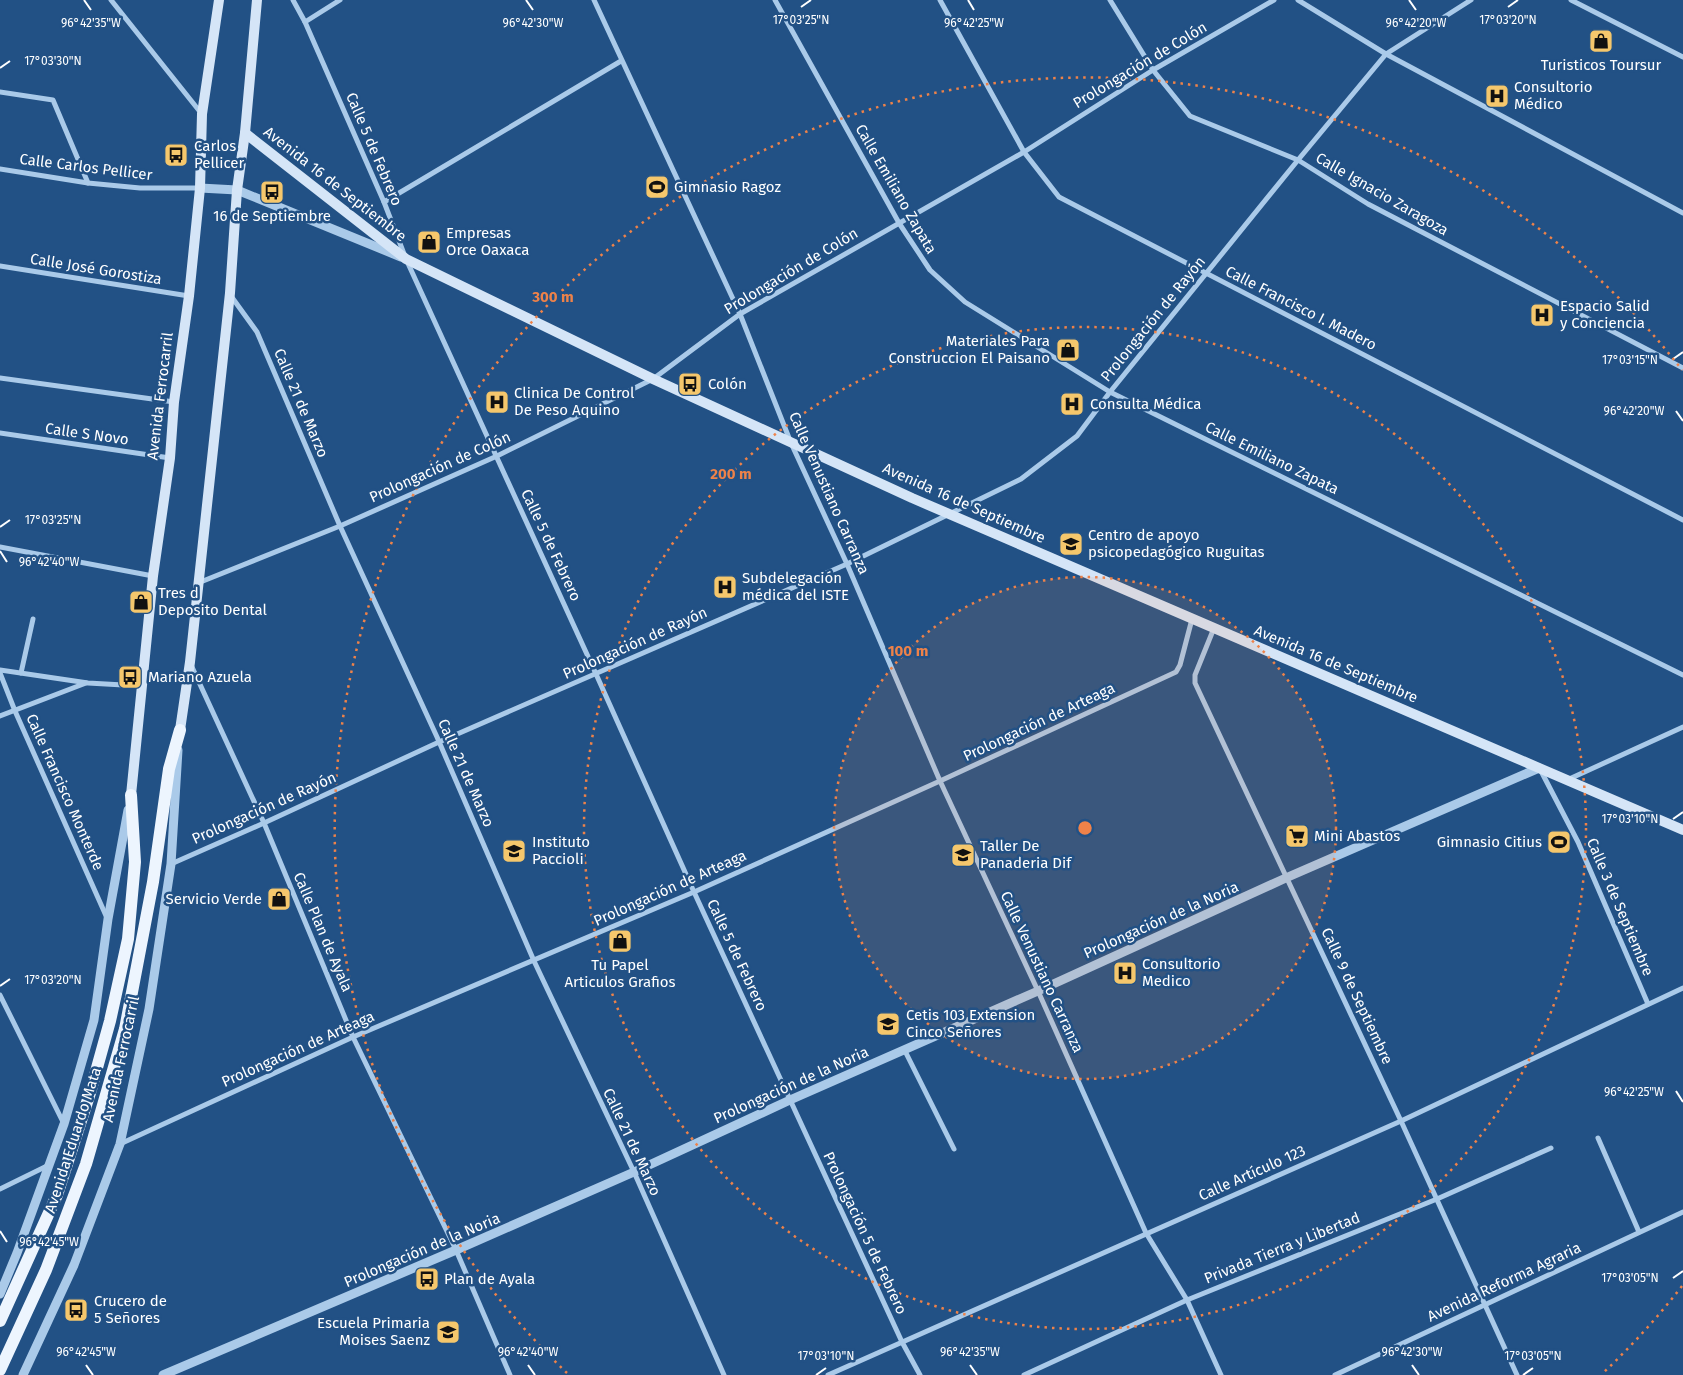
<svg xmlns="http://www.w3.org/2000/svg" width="1683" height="1375" viewBox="0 0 1683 1375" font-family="'Fira Sans',sans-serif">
  <rect width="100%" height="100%" fill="#225185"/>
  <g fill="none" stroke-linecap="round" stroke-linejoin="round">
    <!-- minor -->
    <g stroke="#aacae9" stroke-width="5">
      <polyline points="111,0 201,113"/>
      <polyline points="293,0 305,22 384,202 406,259 596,674 694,892 902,1342 920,1375"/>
      <polyline points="594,0 740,314 791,443 847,564 940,781 1038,991 1146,1233 1187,1300 1221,1375"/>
      <polyline points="775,0 899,223 930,270 965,302 1110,392 1683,675"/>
      <polyline points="940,0 1024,152 1059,197 1683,520"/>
      <polyline points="1110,0 1153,70 1190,116 1298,160 1368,204 1683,368"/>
      <polyline points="1298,0 1386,54 1683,213"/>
      <polyline points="1571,0 1683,57"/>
      <polyline points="305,22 340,0"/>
      <polyline points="0,92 53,100 88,183"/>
      <polyline points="0,169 88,183 140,188 200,188"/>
      <polyline points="384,202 621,61"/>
      <polyline points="0,266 189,296"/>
      <polyline points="231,296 257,332 340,526 437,737 534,961 634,1172 724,1375"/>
      <polyline points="0,378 174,402"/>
      <polyline points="0,433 170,458"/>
      <polyline points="0,547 153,576"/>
      <polyline points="198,583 340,526 497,456 653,379 740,314 1024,152 1153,70 1274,0"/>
      <polyline points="1214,628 1195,675 1195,683 1401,1121 1517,1375"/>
      <polyline points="192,667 264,823 353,1037 456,1250 510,1375"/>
      <polyline points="0,670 88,683 141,686"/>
      <polyline points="0,673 15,711 107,918"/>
      <polyline points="21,673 33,619"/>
      <polyline points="0,716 86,683"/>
      <polyline points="1541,771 1578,842 1648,1004"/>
      <polyline points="1567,780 1683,727"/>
      <polyline points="171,864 264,823 439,742 847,564 1021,479 1077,436 1110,392 1298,160 1386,54 1471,0"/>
      <polyline points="0,995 64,1124"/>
      <polyline points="904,1049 954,1149"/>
      <polyline points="1598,1138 1639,1232"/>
      <polyline points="120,1144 353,1037 694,892 940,781 1176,672 1180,665 1192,619"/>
      <polyline points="0,1189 49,1165"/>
      <polyline points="828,1375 1401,1121 1683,988"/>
      <polyline points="1024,1375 1187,1300 1437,1199 1551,1148"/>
      <polyline points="1335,1375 1683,1212"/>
    </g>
    <!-- tertiary -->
    <g stroke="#aacae9" stroke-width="9">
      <polyline points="200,188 237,190 401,257"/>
      <polyline points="0,1294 17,1253 64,1124 94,1020 108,919 128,810"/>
      <polyline points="23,1375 74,1265 120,1144 149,1009 171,864 178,750"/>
      <polyline points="163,1375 456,1250 634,1172 790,1100 1038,991 1288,877 1539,768"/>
    </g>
    <!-- secondary -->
    <g stroke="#d5e5f7" stroke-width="10">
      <polyline points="245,133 406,259 653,379 912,498 1683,830"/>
      <polyline points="180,730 190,662 230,293 237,190 245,133 257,0"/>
      <polyline points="131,795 153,576 170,458 174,402 189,296 200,188 202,114 219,0"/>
    </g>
    <!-- primary -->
    <g stroke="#edf5fe" stroke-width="12">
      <polyline points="0,1321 57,1195 90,1093 110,1021 128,939 135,862 131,795"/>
      <polyline points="0,1370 46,1270 86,1164 125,1029 153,882 169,769 180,730"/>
    </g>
  </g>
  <!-- ticks -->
  <path fill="none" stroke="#fff" stroke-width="2" d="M84,0L91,10M526,0L533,10M968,0L974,10M1409,0L1416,10M801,7L811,0M1508,7L1518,0M0,68L10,61M1673,359L1683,352M1676,411L1683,421M0,527L10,520M0,551L7,562M1673,819L1683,812M0,986L10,979M1676,1091L1683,1102M0,1231L7,1242M1673,1278L1683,1271M86,1365L93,1375M528,1365L535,1375M970,1365L977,1375M1412,1365L1419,1375M816,1375L826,1368M1523,1375L1533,1368"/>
  <!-- distance rings -->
  <circle cx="1085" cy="828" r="251" fill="#ee8249" fill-opacity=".12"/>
  <g fill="none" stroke="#ee8249" stroke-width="2.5" stroke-dasharray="2.5 5">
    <circle cx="1085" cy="828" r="251"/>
    <circle cx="1085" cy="828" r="501"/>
    <path d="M1682 1286A752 752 0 0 1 1603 1373M567 1373A752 752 0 1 1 1682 370"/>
  </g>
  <!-- icons -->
  <defs>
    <g id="shop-square" transform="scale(1.25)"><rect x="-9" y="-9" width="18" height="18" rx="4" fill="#f5c76c" stroke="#225185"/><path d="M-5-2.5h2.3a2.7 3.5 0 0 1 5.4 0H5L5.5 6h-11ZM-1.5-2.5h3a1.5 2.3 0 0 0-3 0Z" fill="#111"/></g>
    <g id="hospital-square" transform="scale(1.25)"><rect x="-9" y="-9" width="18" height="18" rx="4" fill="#f5c76c" stroke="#225185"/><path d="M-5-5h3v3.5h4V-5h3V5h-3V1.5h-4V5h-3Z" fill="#111"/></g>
    <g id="bus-square" transform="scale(1.25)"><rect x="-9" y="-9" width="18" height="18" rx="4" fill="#f5c76c" stroke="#225185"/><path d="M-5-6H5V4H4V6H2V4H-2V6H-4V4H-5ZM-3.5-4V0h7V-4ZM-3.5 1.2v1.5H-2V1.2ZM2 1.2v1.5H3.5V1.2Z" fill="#111"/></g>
    <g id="stadium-square" transform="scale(1.25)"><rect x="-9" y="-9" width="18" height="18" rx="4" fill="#f5c76c" stroke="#225185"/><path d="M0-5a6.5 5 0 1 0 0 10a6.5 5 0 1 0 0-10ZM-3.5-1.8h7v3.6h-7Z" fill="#111"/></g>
    <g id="school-square" transform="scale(1.25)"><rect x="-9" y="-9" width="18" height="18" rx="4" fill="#f5c76c" stroke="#225185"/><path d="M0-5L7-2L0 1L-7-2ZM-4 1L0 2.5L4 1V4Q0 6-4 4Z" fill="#111"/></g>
    <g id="supermarket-square" transform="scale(1.25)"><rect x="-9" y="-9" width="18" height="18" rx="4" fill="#f5c76c" stroke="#225185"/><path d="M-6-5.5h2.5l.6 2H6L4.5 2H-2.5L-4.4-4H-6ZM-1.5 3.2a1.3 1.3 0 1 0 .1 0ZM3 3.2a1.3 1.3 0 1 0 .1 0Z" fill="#111"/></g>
    <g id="university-square" transform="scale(1.25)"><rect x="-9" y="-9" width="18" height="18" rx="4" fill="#f5c76c" stroke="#225185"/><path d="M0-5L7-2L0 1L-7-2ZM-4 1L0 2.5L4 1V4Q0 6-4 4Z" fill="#111"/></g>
  </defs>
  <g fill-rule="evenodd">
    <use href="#shop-square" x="1601" y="41"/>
    <use href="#hospital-square" x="1497" y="96"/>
    <use href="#bus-square" x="176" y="155"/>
    <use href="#stadium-square" x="657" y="187"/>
    <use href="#bus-square" x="272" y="192"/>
    <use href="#shop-square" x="429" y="242"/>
    <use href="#hospital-square" x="1542" y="315"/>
    <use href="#shop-square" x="1068" y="350"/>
    <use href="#bus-square" x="690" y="384"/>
    <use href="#hospital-square" x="497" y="402"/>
    <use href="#hospital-square" x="1072" y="404"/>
    <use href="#school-square" x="1071" y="544"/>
    <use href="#hospital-square" x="725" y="587"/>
    <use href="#shop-square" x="141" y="602"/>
    <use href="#bus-square" x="130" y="677"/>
    <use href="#supermarket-square" x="1297" y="836"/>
    <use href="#stadium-square" x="1559" y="842"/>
    <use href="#school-square" x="514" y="851"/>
    <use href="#university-square" x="963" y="855"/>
    <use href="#shop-square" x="279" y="899"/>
    <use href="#shop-square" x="620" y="941"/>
    <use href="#hospital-square" x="1125" y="973"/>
    <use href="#school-square" x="888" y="1024"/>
    <use href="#bus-square" x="427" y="1279"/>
    <use href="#bus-square" x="76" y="1310"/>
    <use href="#school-square" x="448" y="1332"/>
  </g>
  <g text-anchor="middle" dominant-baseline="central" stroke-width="5" stroke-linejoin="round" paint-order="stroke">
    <!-- street labels -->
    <g font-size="15" fill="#fff" stroke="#225185">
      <text transform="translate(1140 65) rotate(-31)">Prolongación de Colón</text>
      <text transform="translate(374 149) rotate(67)">Calle 5 de Febrero</text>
      <text transform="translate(86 167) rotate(7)">Calle Carlos Pellicer</text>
      <text transform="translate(335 184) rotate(38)">Avenida 16 de Septiembre</text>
      <text transform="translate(896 189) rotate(60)">Calle Emiliano Zapata</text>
      <text transform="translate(1382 194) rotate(30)">Calle Ignacio Zaragoza</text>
      <text transform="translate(96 269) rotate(9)">Calle José Gorostiza</text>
      <text transform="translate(791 271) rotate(-31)">Prolongación de Colón</text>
      <text transform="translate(1301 308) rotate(27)">Calle Francisco I. Madero</text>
      <text transform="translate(1153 319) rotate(-51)">Prolongación de Rayón</text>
      <text transform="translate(160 396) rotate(-83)">Avenida Ferrocarril</text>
      <text transform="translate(301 403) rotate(67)">Calle 21 de Marzo</text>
      <text transform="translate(87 434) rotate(8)">Calle S Novo</text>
      <text transform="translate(1272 458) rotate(26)">Calle Emiliano Zapata</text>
      <text transform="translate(440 467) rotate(-24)">Prolongación de Colón</text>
      <text transform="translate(829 493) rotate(66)">Calle Venustiano Carranza</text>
      <text transform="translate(964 503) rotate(24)">Avenida 16 de Septiembre</text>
      <text transform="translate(551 545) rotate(65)">Calle 5 de Febrero</text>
      <text transform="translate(635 643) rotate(-24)">Prolongación de Rayón</text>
      <text transform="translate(1336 664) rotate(23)">Avenida 16 de Septiembre</text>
      <text transform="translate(1039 722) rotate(-25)">Prolongación de Arteaga</text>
      <text transform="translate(466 773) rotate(66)">Calle 21 de Marzo</text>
      <text transform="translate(65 792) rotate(66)">Calle Francisco Monterde</text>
      <text transform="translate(264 808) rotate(-24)">Prolongación de Rayón</text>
      <text transform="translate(670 888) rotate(-24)">Prolongación de Arteaga</text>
      <text transform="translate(1620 907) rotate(67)">Calle 3 de Septiembre</text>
      <text transform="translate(1161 920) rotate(-24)">Prolongación de la Noria</text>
      <text transform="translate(323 932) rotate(67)">Calle Plan de Ayala</text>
      <text transform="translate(737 955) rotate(65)">Calle 5 de Febrero</text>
      <text transform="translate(1042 972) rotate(65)">Calle Venustiano Carranza</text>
      <text transform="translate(1357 996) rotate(65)">Calle 9 de Septiembre</text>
      <text transform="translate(298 1049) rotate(-24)">Prolongación de Arteaga</text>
      <text transform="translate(121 1059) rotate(-78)">Avenida Ferrocarril</text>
      <text transform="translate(791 1085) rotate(-24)">Prolongación de la Noria</text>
      <text transform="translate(73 1140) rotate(-72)">Avenida Eduardo Mata</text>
      <text transform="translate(632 1142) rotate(65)">Calle 21 de Marzo</text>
      <text transform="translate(1252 1173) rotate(-24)">Calle Artículo 123</text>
      <text transform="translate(865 1233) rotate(65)">Prolongación 5 de Febrero</text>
      <text transform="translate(1282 1248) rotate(-22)">Privada Tierra y Libertad</text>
      <text transform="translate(422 1250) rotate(-23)">Prolongación de la Noria</text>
      <text transform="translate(1504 1282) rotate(-25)">Avenida Reforma Agraria</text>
    </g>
    <!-- poi labels -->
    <g font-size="15" fill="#fff" stroke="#225185" text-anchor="start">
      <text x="1601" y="65" text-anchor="middle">Turisticos Toursur</text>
      <text x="1514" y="87">Consultorio<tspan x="1514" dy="17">Médico</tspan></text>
      <text x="194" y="146">Carlos<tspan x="194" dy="17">Pellicer</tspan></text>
      <text x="674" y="187">Gimnasio Ragoz</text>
      <text x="272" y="216" text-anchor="middle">16 de Septiembre</text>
      <text x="446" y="233">Empresas<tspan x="446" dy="17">Orce Oaxaca</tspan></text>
      <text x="1560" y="306">Espacio Salid<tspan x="1560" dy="17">y Conciencia</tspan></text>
      <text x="1050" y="341" text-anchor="end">Materiales Para<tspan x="1050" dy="17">Construccion El Paisano</tspan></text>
      <text x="708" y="384">Colón</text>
      <text x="514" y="393">Clinica De Control<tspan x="514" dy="17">De Peso Aquino</tspan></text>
      <text x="1090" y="404">Consulta Médica</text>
      <text x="1088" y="535">Centro de apoyo<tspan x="1088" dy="17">psicopedagógico Ruguitas</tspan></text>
      <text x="742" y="578">Subdelegación<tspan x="742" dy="17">médica del ISTE</tspan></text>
      <text x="158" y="593">Tres d<tspan x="158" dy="17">Deposito Dental</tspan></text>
      <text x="148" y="677">Mariano Azuela</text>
      <text x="1314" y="836">Mini Abastos</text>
      <text x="532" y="842">Instituto<tspan x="532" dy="17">Paccioli</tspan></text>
      <text x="1542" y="842" text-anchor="end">Gimnasio Citius</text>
      <text x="980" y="846">Taller De<tspan x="980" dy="17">Panaderia Dif</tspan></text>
      <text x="262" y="899" text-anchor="end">Servicio Verde</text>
      <text x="1142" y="964">Consultorio<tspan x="1142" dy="17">Medico</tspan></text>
      <text x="620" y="965" text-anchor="middle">Tu Papel<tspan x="620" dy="17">Articulos Grafios</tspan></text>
      <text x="906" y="1015">Cetis 103 Extension<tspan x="906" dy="17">Cinco Señores</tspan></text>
      <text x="444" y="1279">Plan de Ayala</text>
      <text x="94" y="1301">Crucero de<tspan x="94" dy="17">5 Señores</tspan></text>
      <text x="430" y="1323" text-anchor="end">Escuela Primaria<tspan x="430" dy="17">Moises Saenz</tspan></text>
    </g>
  </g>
  <g font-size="12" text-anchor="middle" fill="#fff" stroke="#225185" stroke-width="5" stroke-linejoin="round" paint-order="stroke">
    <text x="801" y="24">17°03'25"N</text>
    <text x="1508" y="24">17°03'20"N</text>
    <text x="91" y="27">96°42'35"W</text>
    <text x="533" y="27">96°42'30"W</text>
    <text x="974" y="27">96°42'25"W</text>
    <text x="1416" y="27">96°42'20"W</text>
    <text x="53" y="65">17°03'30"N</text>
    <text x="1630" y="364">17°03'15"N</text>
    <text x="1634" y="415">96°42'20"W</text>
    <text x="53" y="524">17°03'25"N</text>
    <text x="49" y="566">96°42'40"W</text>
    <text x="1630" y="823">17°03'10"N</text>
    <text x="53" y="984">17°03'20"N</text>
    <text x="1634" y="1096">96°42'25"W</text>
    <text x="49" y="1246">96°42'45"W</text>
    <text x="1630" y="1282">17°03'05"N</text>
    <text x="86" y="1356">96°42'45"W</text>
    <text x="528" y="1356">96°42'40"W</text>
    <text x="970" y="1356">96°42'35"W</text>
    <text x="1412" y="1356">96°42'30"W</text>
    <text x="826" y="1360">17°03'10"N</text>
    <text x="1533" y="1360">17°03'05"N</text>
  </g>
  <circle cx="1085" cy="828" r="8" fill="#ee8249" stroke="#225185" stroke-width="2.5"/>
  <g font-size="15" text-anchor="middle" font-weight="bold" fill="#ee8249" stroke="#225185" stroke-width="5" stroke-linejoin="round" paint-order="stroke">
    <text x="553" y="302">300 m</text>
    <text x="731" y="479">200 m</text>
    <text x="908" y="656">100 m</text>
  </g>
</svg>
